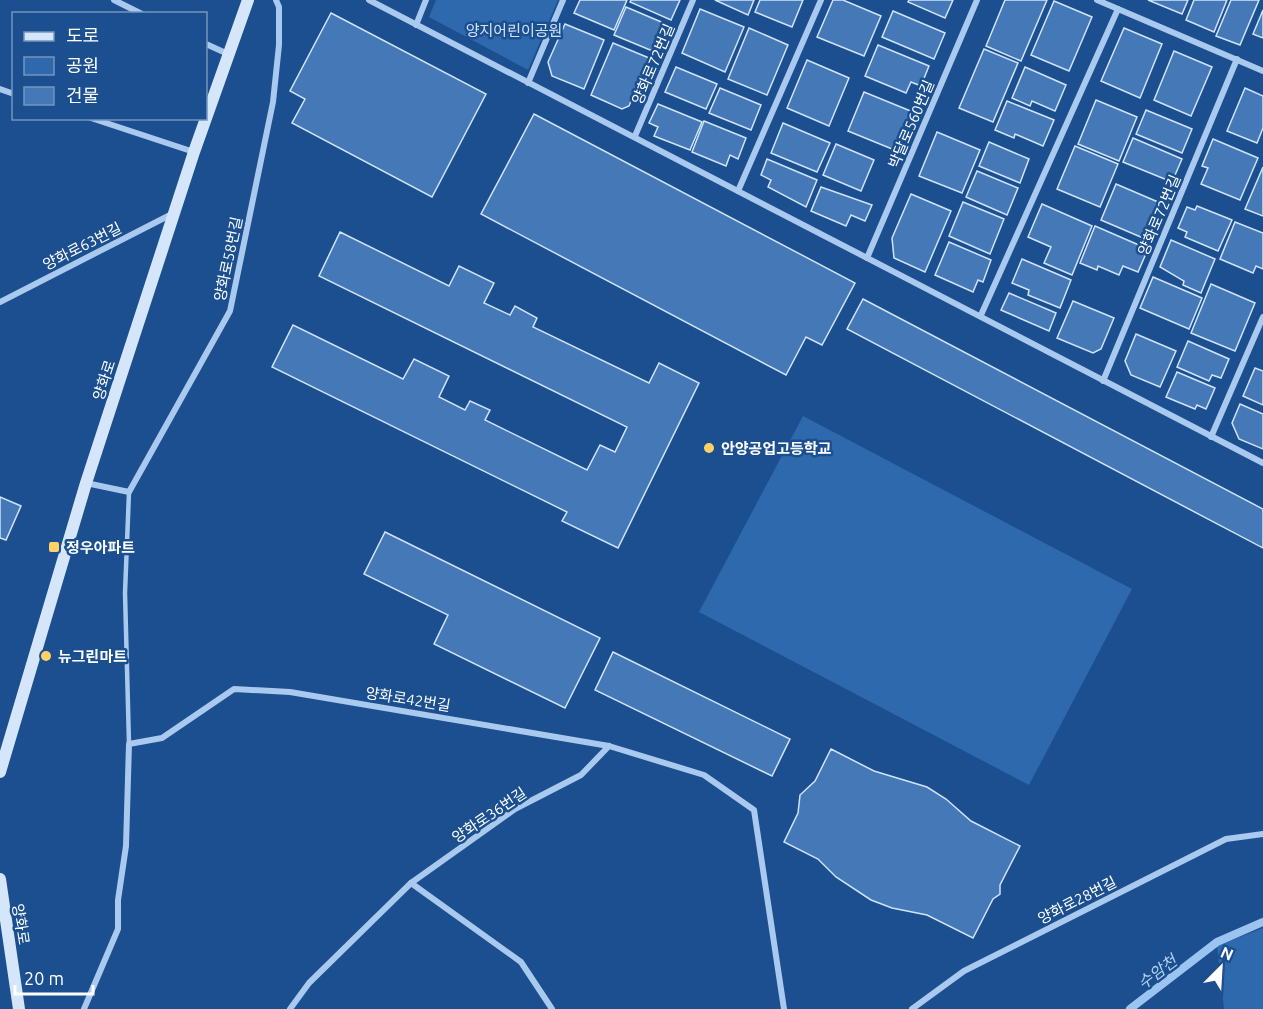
<svg xmlns="http://www.w3.org/2000/svg" width="1263" height="1009" viewBox="0 0 1263 1009" font-family="Ubuntu,'Noto Sans KR',sans-serif">
  <rect width="100%" height="100%" fill="#1b4f8f"/>
  <!-- green -->
  <g fill="#2e69ad">
    <polygon points="436,0 558,0 528,70 429,17"/>
    <polygon points="803,416 1132,589 1029,785 699,612"/>
    <polygon points="1263,928 1263,1009 1224,1009 1217,946"/>
  </g>
  <g fill="none" stroke-linecap="round" stroke-linejoin="round">
    <!-- stream -->
    <polyline stroke="#9cc4f0" stroke-width="8" points="1130,1009 1217,942 1263,922"/>
  </g>
  <!-- building -->
  <g fill="#4478b7" stroke="#cfe3fa" stroke-width="1.5">
    <polygon points="580,0 627,0 614,30 574,13"/>
    <polygon points="631,0 680,0 671,20 630,2"/>
    <polygon points="715,0 754,0 748,15"/>
    <polygon points="760,0 803,0 792,27 755,12"/>
    <polygon points="833,0 843,0 881,16 864,56 817,37"/>
    <polygon points="909,0 953,0 945,18 908,2"/>
    <polygon points="1005,0 1047,0 1021,61 986,46"/>
    <polygon points="1148,0 1188,0 1182,14"/>
    <polygon points="1194,0 1227,0 1214,32 1186,20"/>
    <polygon points="1231,0 1259,0 1240,45 1216,36"/>
    <polygon points="1054,1 1092,17 1069,71 1031,55"/>
    <polygon points="626,7 666,24 655,52 614,35"/>
    <polygon points="700,9 744,27 725,72 682,53"/>
    <polygon points="1263,10 1263,38 1253,34"/>
    <polygon points="893,11 945,33 934,59 882,37"/>
    <polygon points="331,13 486,94 432,197 292,123 305,99 290,91"/>
    <polygon points="565,24 604,40 584,89 552,76 548,62"/>
    <polygon points="749,28 788,45 767,95 728,79"/>
    <polygon points="1124,28 1162,44 1140,98 1101,81"/>
    <polygon points="613,43 649,58 629,106 622,109 591,95"/>
    <polygon points="878,45 929,66 921,86 911,82 906,93 865,76"/>
    <polygon points="984,49 1018,63 993,122 959,108"/>
    <polygon points="1174,51 1212,67 1191,116 1154,100"/>
    <polygon points="807,60 849,78 829,126 787,108"/>
    <polygon points="676,67 717,84 706,109 665,92"/>
    <polygon points="1025,67 1066,85 1055,111 1032,101 1030,106 1012,98"/>
    <polygon points="720,88 761,105 751,130 709,113"/>
    <polygon points="1245,88 1263,96 1263,128 1257,143 1227,131"/>
    <polygon points="864,92 913,112 897,151 848,131"/>
    <polygon points="1096,100 1137,117 1119,161 1078,144"/>
    <polygon points="1007,101 1054,120 1043,146 1015,134 1014,138 995,130"/>
    <polygon points="658,104 702,122 690,150 654,136 658,127 649,123"/>
    <polygon points="1146,110 1192,129 1182,153 1136,134"/>
    <polygon points="534,114 855,283 822,345 806,337 786,375 481,214"/>
    <polygon points="704,121 746,138 738,159 730,155 726,166 692,152"/>
    <polygon points="783,123 830,143 817,172 771,153"/>
    <polygon points="937,132 980,150 962,193 919,176"/>
    <polygon points="1133,138 1182,159 1172,182 1123,162"/>
    <polygon points="1213,139 1258,158 1240,200 1201,184 1208,168 1202,166"/>
    <polygon points="989,142 1029,159 1020,183 979,166"/>
    <polygon points="836,144 874,160 861,191 823,175"/>
    <polygon points="1075,146 1118,164 1100,207 1057,189"/>
    <polygon points="767,159 817,180 806,207 768,187 771,180 761,175"/>
    <polygon points="1263,167 1263,216 1245,209"/>
    <polygon points="977,171 1018,188 1007,215 966,197"/>
    <polygon points="1116,184 1158,202 1143,238 1101,220"/>
    <polygon points="821,187 872,205 865,221 851,215 846,226 811,211"/>
    <polygon points="911,194 951,211 925,272 894,258 892,238"/>
    <polygon points="963,202 1004,219 990,254 949,236"/>
    <polygon points="1042,204 1092,226 1072,275 1044,263 1051,247 1028,237"/>
    <polygon points="1197,206 1232,220 1218,251 1185,237 1187,232 1178,228 1187,207 1195,210"/>
    <polygon points="1235,222 1263,233 1263,269 1256,266 1253,273 1220,259"/>
    <polygon points="1095,226 1148,249 1138,272 1123,266 1119,275 1098,266 1097,270 1080,263"/>
    <polygon points="340,232 449,286 459,266 494,283 484,303 510,315 515,306 537,318 533,327 649,383 659,363 699,383 618,548 562,521 567,512 272,367 293,325 403,379 414,359 449,376 439,397 465,410 470,401 490,410 485,420 587,470 600,445 615,452 627,427 319,276"/>
    <polygon points="1171,240 1215,259 1201,293 1183,285 1184,281 1160,267"/>
    <polygon points="949,242 991,260 983,282 978,280 973,292 935,275"/>
    <polygon points="1022,259 1071,280 1060,308 1028,295 1029,290 1012,283"/>
    <polygon points="1153,277 1202,298 1189,329 1140,308"/>
    <polygon points="1211,284 1255,303 1235,351 1191,333"/>
    <polygon points="1009,293 1056,313 1049,331 1001,310"/>
    <polygon points="863,299 1263,509 1263,548 847,329"/>
    <polygon points="1073,301 1114,318 1101,349 1093,353 1057,338"/>
    <polygon points="1136,334 1176,351 1160,387 1131,375 1125,361"/>
    <polygon points="1188,341 1229,359 1221,378 1212,375 1209,381 1177,367"/>
    <polygon points="1255,368 1263,371 1263,405 1243,396"/>
    <polygon points="1177,372 1215,388 1206,409 1197,405 1195,409 1166,397"/>
    <polygon points="1240,404 1263,414 1263,449 1239,439 1232,423"/>
    <polygon points="0,497 21,506 6,540 0,538"/>
    <polygon points="385,532 600,638 565,708 434,644 448,615 364,574"/>
    <polygon points="613,652 790,739 772,776 595,690"/>
    <polygon points="831,749 874,771 927,787 946,799 971,821 1020,846 1000,885 1000,894 993,899 973,938 927,915 892,908 871,900 836,877 818,859 784,842 798,813 800,795 815,781"/>
  </g>
  <g fill="none" stroke-linecap="round" stroke-linejoin="round">
    <!-- lane -->
    <polyline stroke="#a9c9ee" stroke-width="4.5" points="129,744 125,593 129,492"/>
    <!-- street -->
    <g stroke="#a9c9ee" stroke-width="6">
      <polyline points="114,0 142,14"/>
      <polyline points="369,0 1263,463"/>
      <polyline points="1097,0 1263,71"/>
      <polyline points="416,25 426,0"/>
      <polyline points="206,44 228,54"/>
      <polyline points="528,83 563,0"/>
      <polyline points="0,89 14,94"/>
      <polyline points="91,118 194,152"/>
      <polyline points="635,136 693,0"/>
      <polyline points="738,191 821,0"/>
      <polyline points="867,258 977,0"/>
      <polyline points="0,302 172,214"/>
      <polyline points="981,315 1118,9"/>
      <polyline points="1103,381 1237,59"/>
      <polyline points="1211,437 1263,317"/>
      <polyline points="86,483 129,492 230,311 273,102 279,45 279,7 276,0"/>
      <polyline points="411,883 521,962 552,1009"/>
      <polyline points="84,1009 118,929 118,900 126,846 129,744 162,738 234,689 290,692 609,746 704,775 754,810 784,1009"/>
      <polyline points="290,1009 309,983 411,883 515,809 581,775 609,746"/>
      <polyline points="912,1009 964,971 1226,839 1263,834"/>
    </g>
    <!-- secondary -->
    <g stroke="#d6e6fa" stroke-width="12">
      <polyline points="0,772 86,483 194,152 248,0"/>
      <polyline points="0,879 19,1009"/>
    </g>
  </g>
  <!-- markers -->
  <g fill="#ffd166" stroke="#1b4f8f" stroke-width="2">
    <circle cx="709" cy="448" r="6"/>
    <rect x="48" y="541" width="12" height="12" rx="3"/>
    <circle cx="46" cy="656" r="6"/>
  </g>
  <g text-anchor="middle" dominant-baseline="central" stroke-width="5" stroke-linejoin="round" paint-order="stroke">
    <!-- park labels -->
    <g font-size="15" fill="#cfe3fa" stroke="#1b4f8f">
      <text x="514" y="30">양지어린이공원</text>
    </g>
    <!-- street labels -->
    <g font-size="15" fill="#fff" stroke="#1b4f8f">
      <text transform="translate(653 64) rotate(-67)">양화로72번길</text>
      <text transform="translate(911 124) rotate(-67)">박달로560번길</text>
      <text transform="translate(1159 215) rotate(-67)">양화로72번길</text>
      <text transform="translate(82 246) rotate(-27)">양화로63번길</text>
      <text transform="translate(228 259) rotate(-78)">양화로58번길</text>
      <text transform="translate(104 380) rotate(-72)">양화로</text>
      <text transform="translate(408 699) rotate(9)">양화로42번길</text>
      <text transform="translate(489 815) rotate(-34)">양화로36번길</text>
      <text transform="translate(1077 900) rotate(-27)">양화로28번길</text>
      <text transform="translate(21 924) rotate(81)">양화로</text>
    </g>
    <!-- poi labels -->
    <g font-size="15" font-weight="bold" fill="#fff" stroke="#1b4f8f" text-anchor="start">
      <text x="721" y="448">안양공업고등학교</text>
      <text x="66" y="547">정우아파트</text>
      <text x="58" y="656">뉴그린마트</text>
    </g>
    <!-- water labels -->
    <g font-size="16" font-style="italic" fill="#b5d3f5" stroke="#1b4f8f">
      <text transform="translate(1157 972) rotate(-37)">수암천</text>
    </g>
  </g>
  <!-- legend -->
  <rect x="12" y="12" width="195" height="108" fill="#1b4f8f" stroke="#7695bc" stroke-width="1.5"/>
  <rect x="24" y="32" width="30" height="9" fill="#d6e6fa" stroke="#7695bc" stroke-width="1.5"/>
  <text x="66" y="42" font-size="18" fill="#ffffff">도로</text>
  <rect x="24" y="57" width="30" height="18" fill="#2e69ad" stroke="#7695bc" stroke-width="1.5"/>
  <text x="66" y="72" font-size="18" fill="#ffffff">공원</text>
  <rect x="24" y="87" width="30" height="18" fill="#4478b7" stroke="#7695bc" stroke-width="1.5"/>
  <text x="66" y="102" font-size="18" fill="#ffffff">건물</text>
  <!-- north arrow -->
  <g transform="translate(1221 967) rotate(24)" stroke="#1b4f8f" stroke-width="4.5" paint-order="stroke">
  <path d="M0-4.5L10 22L0 15L-10 22Z" fill="#ffffff"/>
  <text y="-9" font-size="16" font-weight="bold" text-anchor="middle" fill="#ffffff">N</text>
  </g>
  <!-- scale -->
  <path d="M15 985v9h78v-9" fill="none" stroke="#ffffff" stroke-width="3"/>
  <text x="24" y="985" font-size="18" fill="#ffffff" stroke="#1b4f8f" stroke-width="4.5" paint-order="stroke">20 m</text>
</svg>
